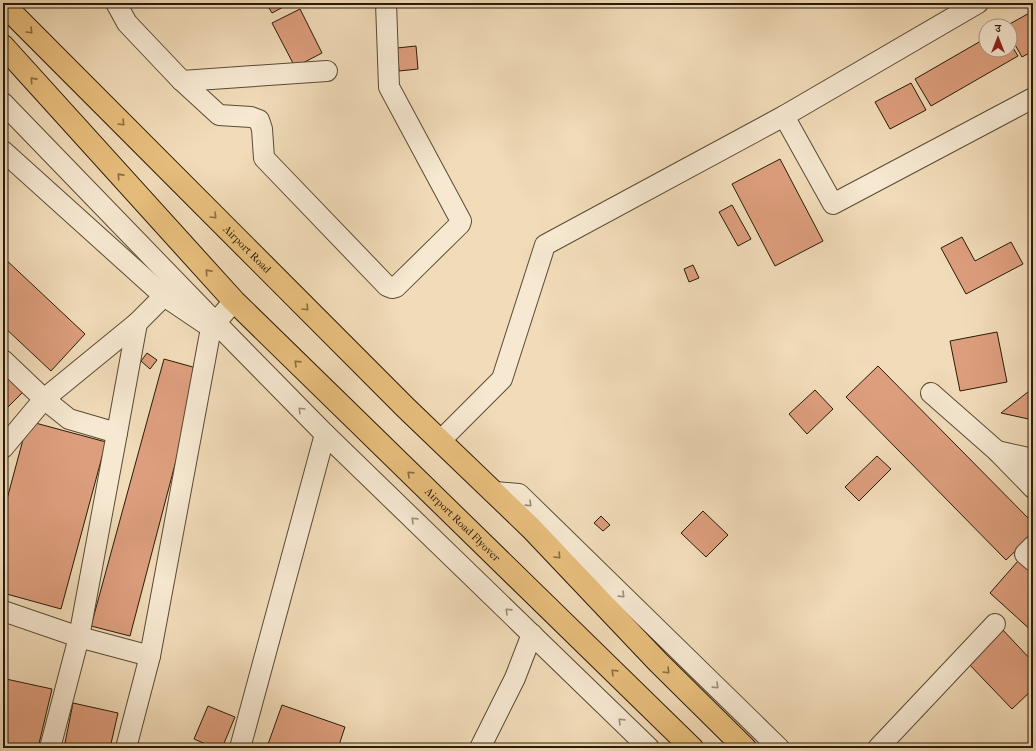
<svg xmlns="http://www.w3.org/2000/svg" width="1036" height="751" viewBox="0 0 1036 751" font-family="'IM FELL French Canon','Noto Serif Devanagari',serif">
  <rect width="100%" height="100%" fill="#f1dbb8"/>
  <filter id="stains"><feTurbulence type="fractalNoise" baseFrequency=".005" numOctaves="4"/><feColorMatrix values="0 0 0 0 .2 0 0 0 0 .09 0 0 0 0 .02 0 0 0 .5 -.17"/></filter>
  <radialGradient id="worn" r=".72"><stop offset=".6" stop-color="#630" stop-opacity="0"/><stop offset="1" stop-color="#630" stop-opacity=".3"/></radialGradient>
  <!-- building -->
  <g fill="#dd9e7d" stroke="#281b08">
    <polygon points="266,3 286,3 287,5 272,13"/>
    <polygon points="300,9 322,53 295,67 272,23"/>
    <polygon points="1033,11 1033,51 1022,57 1010,36 1010,26 1006,26"/>
    <polygon points="986,38 986,50 1010,50 1010,43 1018,56 931,106 915,79"/>
    <polygon points="416,46 418,69 399,71 397,48"/>
    <polygon points="911,83 926,110 890,129 875,102"/>
    <polygon points="780,159 823,241 775,266 732,184"/>
    <polygon points="732,205 751,239 738,246 719,212"/>
    <polygon points="962,237 975,261 1011,242 1023,264 966,294 941,248"/>
    <polygon points="3,257 85,334 51,371 3,326"/>
    <polygon points="693,265 699,278 689,282 684,269"/>
    <polygon points="997,332 1007,382 960,391 950,341"/>
    <polygon points="147,353 157,360 150,369 141,361"/>
    <polygon points="164,359 200,369 130,636 91,626"/>
    <polygon points="878,366 1033,523 1033,534 1006,560 846,397"/>
    <polygon points="3,372 23,392 3,412"/>
    <polygon points="1033,388 1033,420 1001,413"/>
    <polygon points="815,390 833,409 807,434 789,414"/>
    <polygon points="28,421 106,442 61,609 3,593 3,514"/>
    <polygon points="877,456 891,469 859,501 845,487"/>
    <polygon points="703,511 728,535 706,557 681,533"/>
    <polygon points="601,516 610,525 603,531 594,523"/>
    <polygon points="1018,561 1033,574 1033,632 990,593"/>
    <polygon points="1001,628 1033,662 1033,689 1012,709 966,661"/>
    <polygon points="6,679 52,689 38,748 3,748 3,691"/>
    <polygon points="73,703 118,713 110,748 64,748"/>
    <polygon points="282,705 345,727 338,748 267,747"/>
    <polygon points="208,706 235,717 222,748 215,748 194,739"/>
  </g>
  <g fill="none" stroke-linecap="round" stroke-linejoin="round">
    <!-- minor casing -->
    <g stroke="#5a4b34" stroke-width="22">
      <g id="minor">
        <polyline points="116,3 127,23 182,81 219,115 251,117 259,120 262,129 264,158 387,286 392,288 396,287 460,224 461,221 389,87 386,3"/>
        <polyline points="182,81 327,71"/>
        <polyline points="3,103 215,322 325,434 649,748"/>
        <polyline points="784,116 833,204 1033,98"/>
        <polyline points="3,151 164,296 204,323"/>
        <polyline points="3,360 44,399 69,419 117,433"/>
        <polyline points="931,393 997,451 1033,488"/>
        <polyline points="440,441 502,379 545,245 784,116 978,3"/>
        <polyline points="3,448 44,399 137,323 164,296"/>
        <polyline points="997,451 1033,459"/>
        <polyline points="495,492 519,494 779,748"/>
        <polyline points="1033,546 1025,554 1033,561"/>
        <polyline points="3,611 79,637 150,656"/>
        <polyline points="50,748 79,637 117,433 137,323"/>
        <polyline points="126,748 150,656 211,328 234,301"/>
        <polyline points="240,748 325,434"/>
        <polyline points="480,748 515,678 532,634"/>
        <polyline points="878,748 995,624"/>
      </g>
    </g>
    <!-- major casing -->
    <g stroke="#281b08" stroke-width="24">
      <g id="major">
        <path id="s1" d="M3,4L406,408L531,528L658,662L745,748"/>
        <path id="s2" d="M3,46L234,301L692,748"/>
      </g>
    </g>
    <!-- minor -->
    <use href="#minor" stroke="#f6e8d1" stroke-width="20"/>
    <!-- major -->
    <use href="#major" stroke="#e8be7c" stroke-width="22"/>
  </g>
  <!-- one-way arrows -->
  <defs><path id="oneway-chevron" d="M-2-3.5L2.5 0L-2 3.5" fill="none" stroke-width="1.6" stroke-linecap="round" stroke-linejoin="round"/></defs>
  <g stroke="#886c42">
    <use href="#oneway-chevron" transform="translate(30 31) rotate(45)"/>
    <use href="#oneway-chevron" transform="translate(33 80) rotate(-132)"/>
    <use href="#oneway-chevron" transform="translate(122 123) rotate(45)"/>
    <use href="#oneway-chevron" transform="translate(120 176) rotate(-132)"/>
    <use href="#oneway-chevron" transform="translate(214 216) rotate(45)"/>
    <use href="#oneway-chevron" transform="translate(208 272) rotate(-132)"/>
    <use href="#oneway-chevron" transform="translate(306 308) rotate(45)"/>
    <use href="#oneway-chevron" transform="translate(297 363) rotate(-136)"/>
    <use href="#oneway-chevron" transform="translate(410 474) rotate(-136)"/>
    <use href="#oneway-chevron" transform="translate(558 556) rotate(47)"/>
    <use href="#oneway-chevron" transform="translate(667 671) rotate(45)"/>
    <use href="#oneway-chevron" transform="translate(614 672) rotate(-136)"/>
  </g>
  <g stroke="#998c77">
    <use href="#oneway-chevron" transform="translate(301 410) rotate(-135)"/>
    <use href="#oneway-chevron" transform="translate(529 504) rotate(44)"/>
    <use href="#oneway-chevron" transform="translate(414 520) rotate(-136)"/>
    <use href="#oneway-chevron" transform="translate(622 595) rotate(44)"/>
    <use href="#oneway-chevron" transform="translate(508 611) rotate(-136)"/>
    <use href="#oneway-chevron" transform="translate(716 686) rotate(44)"/>
    <use href="#oneway-chevron" transform="translate(621 721) rotate(-136)"/>
  </g>
  <g text-anchor="middle" dominant-baseline="central" stroke-width="3" stroke-linejoin="round" paint-order="stroke">
    <!-- street labels -->
    <g font-size="11" fill="#281b08" stroke="#f6e8d1">
      <text stroke="none"><textPath href="#s1" startOffset="346">Airport Road</textPath></text>
      <text stroke="none"><textPath href="#s2" startOffset="664">Airport Road Flyover</textPath></text>
    </g>
  </g>
  <!-- margin -->
  <rect width="1036" height="751" fill="none" stroke="#f1dbb8" stroke-width="16"/>
  <rect x="4" y="4" width="1028" height="743" fill="none" stroke="#281b08" stroke-width="2"/>
  <rect x="8" y="8" width="1020" height="735" fill="none" stroke="#281b08"/>
  <!-- north arrow -->
  <g transform="translate(998 38)"><circle r="19" fill="#f6e8d1" stroke="#a49681"/>
  <path d="M0-3L7 15L0 10L-7 15Z" fill="#8f2418"/>
  <text y="-6" font-size="11" font-weight="bold" text-anchor="middle" fill="#281b08">उ</text>
  </g>
  <rect width="100%" height="100%" filter="url(#stains)"/>
  <rect width="100%" height="100%" fill="url(#worn)"/>
</svg>
